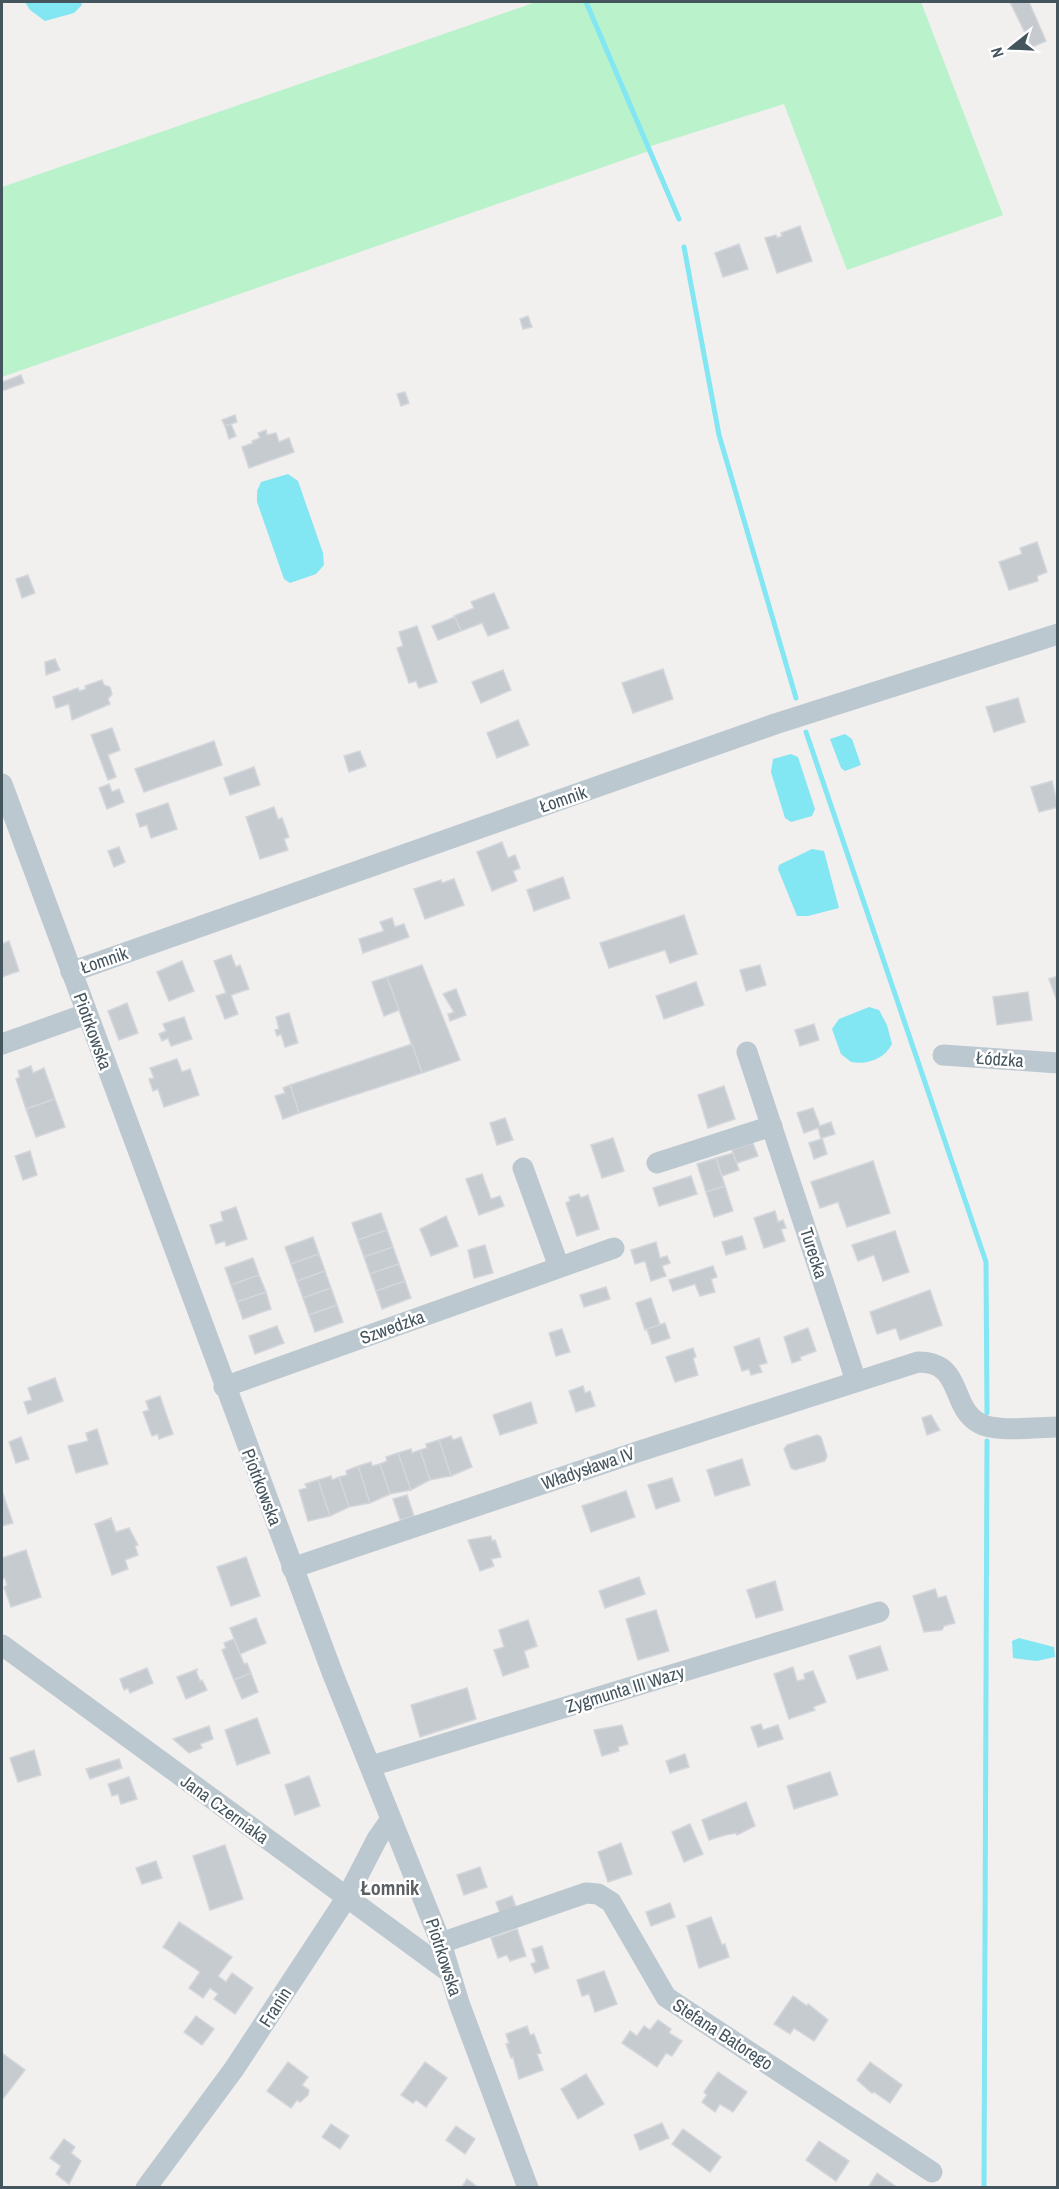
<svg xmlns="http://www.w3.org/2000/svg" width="1059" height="2189" viewBox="0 0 1059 2189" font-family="'Archivo Narrow',sans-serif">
  <rect width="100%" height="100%" fill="#f2efef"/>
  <!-- green -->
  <polygon fill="#baf3cb" points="536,2 921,2 1003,215 847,270 784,104 648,147 649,151 2,377 2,187"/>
  <!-- water -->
  <g fill="#83e6f3">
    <polygon points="25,2 81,2 82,5 74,13 45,21 30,10"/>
    <polygon points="288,474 298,481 323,553 324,565 316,574 290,583 284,579 257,502 257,491 261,482"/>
    <polygon points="845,734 852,739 861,765 845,771 841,768 830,739"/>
    <polygon points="791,754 798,757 815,809 812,816 791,822 785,818 771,772 773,759"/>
    <polygon points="812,849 824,851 839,908 808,916 797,916 778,869 779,865"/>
    <path d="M869,1007L879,1010L887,1025L892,1044C884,1059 868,1065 851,1062L841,1054L832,1029L839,1019Z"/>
    <polygon points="1019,1638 1054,1647 1055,1657 1037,1661 1013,1658 1012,1641"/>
  </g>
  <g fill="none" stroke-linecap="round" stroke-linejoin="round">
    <!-- stream -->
    <g stroke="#83e6f3" stroke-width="5">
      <polyline points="586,2 679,219"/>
      <polyline points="684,247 719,435 796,698"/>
      <polyline points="806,732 986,1262 987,1413"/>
      <polyline points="984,2188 987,1441"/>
    </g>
  </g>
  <!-- building -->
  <g fill="#c6cbcf" stroke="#d3d6db" stroke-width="1.5">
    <polygon points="1010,2 1029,2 1046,41 1032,47"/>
    <polygon points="800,226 812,261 777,273 765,238 776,235 777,238 782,236 781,233"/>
    <polygon points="739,244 748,269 723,277 715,253"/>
    <polygon points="528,316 532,327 523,329 520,319"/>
    <polygon points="21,375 24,383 2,391 2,382"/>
    <polygon points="405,392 409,403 401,406 397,394"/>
    <polygon points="235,415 237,422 225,426 222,420"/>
    <polygon points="231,424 236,436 229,439 225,426"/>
    <polygon points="266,430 267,435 276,433 279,442 289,438 294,452 249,468 242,447 253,443 252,441 260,438 258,433"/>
    <polygon points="1037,542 1047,572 1037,576 1038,581 1009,590 999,562 1022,554 1020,548"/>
    <polygon points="28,575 35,593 22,598 16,579"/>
    <polygon points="494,593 509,628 488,636 482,623 461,631 454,616 474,608 471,602"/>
    <polygon points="455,617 461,631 438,640 432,626"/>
    <polygon points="417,626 437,682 419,688 416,681 409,683 397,648 403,646 399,632"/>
    <polygon points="55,659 60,670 46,675 45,662"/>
    <polygon points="663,669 673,699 633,713 622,683"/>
    <polygon points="503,670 511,690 481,703 472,682"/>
    <polygon points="102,680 104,685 110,687 112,694 108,699 110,704 72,720 69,704 56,708 53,697 78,688 79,691 86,689 85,686"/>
    <polygon points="1018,698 1025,722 994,732 986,707"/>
    <polygon points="518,720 529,745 497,758 487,733"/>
    <polygon points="112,728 120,750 108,755 116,777 108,780 91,735"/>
    <polygon points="214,741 222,765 144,792 135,769"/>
    <polygon points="360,751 366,766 349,772 344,756"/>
    <polygon points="254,767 260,785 230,795 224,778"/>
    <polygon points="1052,781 1058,807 1039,812 1031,787"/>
    <polygon points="109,784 112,792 119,789 124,802 107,809 99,788"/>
    <polygon points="168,803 177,829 151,838 147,825 140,827 136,814"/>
    <polygon points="274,807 278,819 282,818 289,837 284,839 288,850 260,859 246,817"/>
    <polygon points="502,842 508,858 515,855 520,868 513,871 517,881 492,891 477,852"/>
    <polygon points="119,847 125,862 114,867 108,851"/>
    <polygon points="563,877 570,898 534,911 527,890"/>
    <polygon points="454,879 464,905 425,919 414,889 441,880 442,883"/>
    <polygon points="684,915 697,954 670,963 665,950 609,968 600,943"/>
    <polygon points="392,918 395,927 404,924 409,937 363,953 359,939 384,931 380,922"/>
    <polygon points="9,941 19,971 2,977 2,944"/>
    <polygon points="231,955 236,967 240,965 249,989 231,995 238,1014 225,1019 216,996 226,993 214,961"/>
    <polygon points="182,961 194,991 169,1001 157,972"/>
    <polygon points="422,965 460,1060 422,1073 387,977"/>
    <polygon points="760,965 766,985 746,991 740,970"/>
    <polygon points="1058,976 1058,1004 1049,979"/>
    <polygon points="387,977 399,1010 384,1016 372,982"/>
    <polygon points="696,982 704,1005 664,1019 656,996"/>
    <polygon points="456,989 466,1015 450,1021 448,1014 454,1012 443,994"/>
    <polygon points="1028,992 1032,1020 997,1025 993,997"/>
    <polygon points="127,1003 138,1033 119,1040 108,1011"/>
    <polygon points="289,1013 298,1043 285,1047 281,1034 277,1036 275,1030 279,1029 276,1017"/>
    <polygon points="184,1017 192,1039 171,1046 168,1038 162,1041 159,1034 166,1031 163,1024"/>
    <polygon points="814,1024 819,1040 800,1046 795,1030"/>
    <polygon points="412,1044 422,1073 299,1113 290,1085"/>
    <polygon points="177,1059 182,1072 190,1069 199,1095 164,1107 158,1089 153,1091 149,1079 154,1078 150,1068"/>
    <polygon points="31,1066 33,1073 44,1068 55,1099 26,1109 16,1079 20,1077 18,1071"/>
    <polygon points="290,1085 299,1113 283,1119 275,1096 285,1093 283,1088"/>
    <polygon points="724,1086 735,1119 708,1128 698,1095"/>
    <polygon points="55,1099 65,1127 36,1137 26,1109"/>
    <polygon points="813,1108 820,1126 831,1122 835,1134 822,1138 827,1154 814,1159 809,1143 821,1139 818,1128 804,1133 797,1113"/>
    <polygon points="505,1118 513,1140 497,1145 490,1123"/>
    <polygon points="613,1138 624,1171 602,1178 591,1145"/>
    <polygon points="753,1143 758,1156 737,1163 732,1150"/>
    <polygon points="30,1151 37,1175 23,1180 15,1156"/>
    <polygon points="733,1153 739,1170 722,1176 716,1158"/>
    <polygon points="716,1158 725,1186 706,1192 697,1164"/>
    <polygon points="873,1161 890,1213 847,1227 838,1202 820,1208 811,1182"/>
    <polygon points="482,1174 491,1199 500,1196 504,1206 479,1215 466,1179"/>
    <polygon points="691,1176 697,1194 659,1206 653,1188"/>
    <polygon points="725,1186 733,1211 714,1217 706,1192"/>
    <polygon points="579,1194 581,1198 588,1195 599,1229 577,1236 566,1203 570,1201 569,1197"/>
    <polygon points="236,1207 247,1239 226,1246 225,1241 216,1244 210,1225 223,1221 221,1212"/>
    <polygon points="775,1211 778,1222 783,1220 786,1228 781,1229 785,1241 764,1248 754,1218"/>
    <polygon points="381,1213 387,1230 358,1240 352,1223"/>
    <polygon points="446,1216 458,1246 431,1256 420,1229"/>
    <polygon points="387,1230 393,1247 364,1257 358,1240"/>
    <polygon points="895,1231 909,1272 883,1281 874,1255 858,1261 852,1245"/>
    <polygon points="742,1236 746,1249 726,1255 722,1242"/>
    <polygon points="313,1237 319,1254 291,1264 285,1247"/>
    <polygon points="656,1242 660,1258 667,1256 670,1263 662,1266 666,1276 651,1281 645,1261 635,1264 631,1250"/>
    <polygon points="485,1245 493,1273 474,1278 468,1250"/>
    <polygon points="393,1247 399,1264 370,1274 364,1257"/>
    <polygon points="319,1254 325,1271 297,1281 291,1264"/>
    <polygon points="253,1258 259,1275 231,1285 225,1268"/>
    <polygon points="399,1264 405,1281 376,1291 370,1274"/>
    <polygon points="713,1266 717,1277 711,1279 715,1292 700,1296 695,1284 673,1291 669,1280"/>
    <polygon points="325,1271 331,1288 303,1298 297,1281"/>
    <polygon points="259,1275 266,1292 237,1302 231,1285"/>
    <polygon points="405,1281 411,1298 382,1309 376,1291"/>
    <polygon points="606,1287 610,1299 584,1307 580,1295"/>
    <polygon points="331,1288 337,1305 309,1315 303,1298"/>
    <polygon points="930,1290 942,1325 900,1340 896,1328 877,1334 870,1312"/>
    <polygon points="266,1292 271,1309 243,1319 237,1302"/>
    <polygon points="651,1298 660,1325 645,1330 636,1303"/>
    <polygon points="337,1305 343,1322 315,1332 309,1315"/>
    <polygon points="665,1323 670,1338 652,1344 647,1329"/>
    <polygon points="277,1326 284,1343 255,1354 249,1336"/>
    <polygon points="808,1328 816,1351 800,1357 801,1360 792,1363 784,1337"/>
    <polygon points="562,1329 570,1352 556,1356 549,1333"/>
    <polygon points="759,1338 767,1363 759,1365 762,1372 751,1375 749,1369 742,1371 734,1347"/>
    <polygon points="693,1348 696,1357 693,1358 698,1375 675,1382 666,1357"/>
    <polygon points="55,1378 63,1401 28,1414 24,1402 32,1400 28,1388"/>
    <polygon points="583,1386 585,1393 590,1391 595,1406 576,1412 569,1391"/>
    <polygon points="160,1396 173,1434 159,1439 158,1434 152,1436 143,1412 149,1410 146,1401"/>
    <polygon points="531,1402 537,1423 500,1435 493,1415"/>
    <polygon points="931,1415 940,1430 927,1435 922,1418"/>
    <polygon points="97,1429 108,1464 76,1473 68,1446 88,1441 86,1433"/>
    <polygon points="817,1435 821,1437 827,1456 825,1461 795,1470 791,1468 784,1449 787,1445"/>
    <polygon points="451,1436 453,1440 461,1437 472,1467 451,1476 439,1440"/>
    <polygon points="21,1437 29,1459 16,1463 9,1442"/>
    <polygon points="439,1440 451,1476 430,1480 420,1450 427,1448 426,1444"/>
    <polygon points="411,1449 412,1453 420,1450 430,1480 411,1490 398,1453"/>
    <polygon points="398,1453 411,1490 390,1494 380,1464 387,1461 386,1457"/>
    <polygon points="742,1459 750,1485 715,1496 707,1470"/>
    <polygon points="371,1462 372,1466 380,1464 390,1494 370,1503 358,1466"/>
    <polygon points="358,1466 370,1503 349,1507 339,1477 347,1475 346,1471"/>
    <polygon points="331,1476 332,1480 339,1477 349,1507 330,1516 318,1480"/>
    <polygon points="672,1478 680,1501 656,1509 648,1485"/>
    <polygon points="318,1480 330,1516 308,1521 299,1490 307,1488 305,1484"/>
    <polygon points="2,1491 13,1523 2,1526"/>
    <polygon points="626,1491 635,1517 591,1532 582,1506"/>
    <polygon points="407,1495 414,1516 400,1520 393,1499"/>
    <polygon points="111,1518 116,1532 129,1528 138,1545 135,1546 138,1555 125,1560 128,1569 112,1575 95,1524"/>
    <polygon points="491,1536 492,1541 495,1540 501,1557 491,1559 494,1566 480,1571 468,1540"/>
    <polygon points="26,1550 41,1597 11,1607 4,1587 7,1585 5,1578 2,1579 2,1558"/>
    <polygon points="246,1557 260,1596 231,1606 217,1567"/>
    <polygon points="639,1577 645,1594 605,1608 599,1591"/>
    <polygon points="775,1581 783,1610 756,1618 747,1590"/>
    <polygon points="935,1589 938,1598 946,1596 955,1623 944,1626 942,1630 924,1632 913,1596"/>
    <polygon points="656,1610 669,1651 638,1660 626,1619"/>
    <polygon points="256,1618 266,1643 240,1654 230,1628"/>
    <polygon points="528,1620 537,1646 524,1651 529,1667 503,1676 494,1650 504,1647 499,1630"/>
    <polygon points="234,1639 244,1664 247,1663 251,1673 234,1680 222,1650 226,1648 224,1643"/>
    <polygon points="880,1646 888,1670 857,1679 849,1656"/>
    <polygon points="793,1667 797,1681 805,1679 804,1674 813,1671 826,1702 813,1707 815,1710 789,1719 774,1674"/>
    <polygon points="147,1668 153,1683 130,1693 128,1688 124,1690 120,1679"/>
    <polygon points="198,1669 196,1671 200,1681 202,1680 207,1690 186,1699 177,1677"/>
    <polygon points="251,1673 258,1692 242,1699 234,1680"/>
    <polygon points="467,1688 476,1719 420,1737 411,1705"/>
    <polygon points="257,1718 270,1753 237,1765 225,1730"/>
    <polygon points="761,1724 763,1730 778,1725 783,1739 758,1747 751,1727"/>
    <polygon points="622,1725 628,1744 618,1747 619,1751 602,1756 594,1730"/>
    <polygon points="209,1726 213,1739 200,1744 202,1748 189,1753 173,1739"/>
    <polygon points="34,1750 41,1775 18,1782 10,1758"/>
    <polygon points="685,1754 689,1767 670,1773 666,1761"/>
    <polygon points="119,1759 122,1768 90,1779 86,1769"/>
    <polygon points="830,1772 838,1795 794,1809 787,1786"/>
    <polygon points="309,1776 320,1806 295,1815 285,1785"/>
    <polygon points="129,1777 137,1799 121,1804 118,1794 112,1796 108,1784"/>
    <polygon points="746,1802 755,1826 737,1835 736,1833 725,1835 709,1840 702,1820"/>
    <polygon points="690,1824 703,1854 684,1862 672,1832"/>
    <polygon points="621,1843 632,1874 608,1882 598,1852"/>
    <polygon points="225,1845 243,1899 210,1910 193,1856"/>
    <polygon points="156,1861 162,1878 142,1884 136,1868"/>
    <polygon points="480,1867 487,1887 464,1895 457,1875"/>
    <polygon points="512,1896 516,1907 500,1913 496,1902"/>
    <polygon points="670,1903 675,1917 651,1926 646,1912"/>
    <polygon points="711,1917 722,1945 725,1944 729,1957 699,1968 687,1926"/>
    <polygon points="179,1922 232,1957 218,1976 226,1982 232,1973 253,1988 235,2014 214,1999 218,1994 210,1988 203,1998 189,1988 200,1972 163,1947"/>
    <polygon points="517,1929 526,1956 510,1961 507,1955 498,1958 491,1938"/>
    <polygon points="542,1946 549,1968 535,1973 531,1964 536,1962 532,1949"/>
    <polygon points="604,1971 617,2004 595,2012 589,1994 582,1996 577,1980"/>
    <polygon points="793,1996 807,2006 808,2004 828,2020 814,2041 794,2028 790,2034 774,2024"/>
    <polygon points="196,2016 214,2029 202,2045 184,2032"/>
    <polygon points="658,2020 671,2029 669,2033 682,2041 672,2056 666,2053 657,2067 622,2043 630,2031 637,2036 644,2026 650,2030"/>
    <polygon points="527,2026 530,2035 534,2034 541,2053 537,2054 543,2070 519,2079 513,2057 511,2058 506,2044 509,2043 506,2034"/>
    <polygon points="2,2053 25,2070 2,2100"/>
    <polygon points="288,2062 308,2077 302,2085 309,2090 308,2095 300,2102 297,2100 291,2108 267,2091"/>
    <polygon points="425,2062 447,2078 426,2107 416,2100 413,2103 401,2095"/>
    <polygon points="870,2062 902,2085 890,2103 874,2092 872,2093 857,2080"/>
    <polygon points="718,2072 747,2092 733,2112 720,2104 715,2112 702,2102 707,2095 704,2092"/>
    <polygon points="586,2074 604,2104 578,2119 561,2089"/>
    <polygon points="662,2123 669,2138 640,2150 634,2135"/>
    <polygon points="331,2124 349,2136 340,2149 322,2137"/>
    <polygon points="456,2126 475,2139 465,2154 446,2140"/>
    <polygon points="683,2129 721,2157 710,2172 672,2144"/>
    <polygon points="64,2139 75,2147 71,2153 81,2161 69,2184 56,2174 61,2166 50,2158"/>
    <polygon points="819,2141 849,2161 836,2181 806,2160"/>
    <polygon points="877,2173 898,2188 868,2188"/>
    <polygon points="467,2179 479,2188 461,2188"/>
  </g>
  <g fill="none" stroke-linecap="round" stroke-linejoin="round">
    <!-- minor -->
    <g stroke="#bcc8cf" stroke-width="21">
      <polyline points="2,784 332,1672 441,1943 459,2003 528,2188"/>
      <polyline points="71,972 775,724 1058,634"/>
      <polyline points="2,1044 86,1014"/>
      <polyline points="747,1052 856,1381"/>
      <polyline points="943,1055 1058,1063"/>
      <polyline points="657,1163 772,1126"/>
      <polyline points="523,1168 559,1267"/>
      <polyline points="224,1387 614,1248"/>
      <path d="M292,1568L640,1451L918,1362C964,1362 949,1406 979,1423C996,1433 1037,1427 1058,1427"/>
      <polyline points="2,1645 449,1972"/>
      <polyline points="371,1766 879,1612"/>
      <polyline points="441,1943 586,1893 598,1894 611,1902 666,1997 932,2172"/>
      <polyline points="146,2188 234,2069 347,1897 377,1839 391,1819"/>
    </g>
  </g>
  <g text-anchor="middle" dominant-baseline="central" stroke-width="5" stroke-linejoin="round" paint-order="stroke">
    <!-- street labels -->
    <g font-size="18" fill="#45555e" stroke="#fff">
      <text transform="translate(563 799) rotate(-19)">Łomnik</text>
      <text transform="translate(104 960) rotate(-19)">Łomnik</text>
      <text transform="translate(93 1031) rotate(70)">Piotrkowska</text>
      <text transform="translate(1000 1059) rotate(4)">Łódzka</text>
      <text transform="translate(814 1253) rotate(72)">Turecka</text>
      <text transform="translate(392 1327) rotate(-20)">Szwedzka</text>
      <text transform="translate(588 1468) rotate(-19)">Władysława IV</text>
      <text transform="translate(262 1487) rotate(69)">Piotrkowska</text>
      <text transform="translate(625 1689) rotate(-17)">Zygmunta III Wazy</text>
      <text transform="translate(225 1809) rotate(36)">Jana Czerniaka</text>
      <text transform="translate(444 1957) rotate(72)">Piotrkowska</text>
      <text transform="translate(275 2007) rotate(-57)">Franin</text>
      <text transform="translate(723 2034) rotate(33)">Stefana Batorego</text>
    </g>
    <!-- neighbourhood labels -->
    <g font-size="20" font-weight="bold" fill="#5b6065" stroke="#fff">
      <text x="390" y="1887">Łomnik</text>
    </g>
  </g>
  <!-- border -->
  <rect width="1059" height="2189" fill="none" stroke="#45555e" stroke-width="6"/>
  <!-- north arrow -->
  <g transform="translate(1011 48) rotate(252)" stroke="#ffffff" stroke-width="4.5" paint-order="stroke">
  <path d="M0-4.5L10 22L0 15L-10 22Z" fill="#45555e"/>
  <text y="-9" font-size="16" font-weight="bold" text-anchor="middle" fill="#45555e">N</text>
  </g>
</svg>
